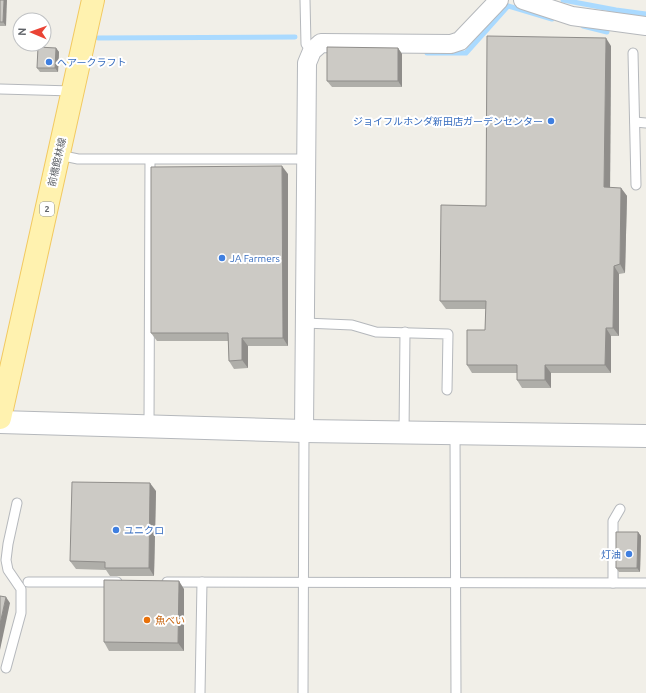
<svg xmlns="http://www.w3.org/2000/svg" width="646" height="693" viewBox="0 0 646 693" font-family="Ubuntu,'Noto Sans JP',sans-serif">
  <rect width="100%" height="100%" fill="#f1efe8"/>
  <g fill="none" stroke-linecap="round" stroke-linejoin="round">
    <!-- stream -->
    <g stroke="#aadaff" stroke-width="5">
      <polyline points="563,0 616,10 646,14"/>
      <polyline points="583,26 607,32"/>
      <polyline points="98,38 295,37"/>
      <polyline points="427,53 466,53 508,6 552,19"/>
    </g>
    <!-- service casing -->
    <g stroke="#b5b8bc" stroke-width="11">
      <g id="service">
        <polyline points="305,0 306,44 312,51"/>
        <polyline points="633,53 636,185"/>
        <polyline points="0,89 73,91"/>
        <polyline points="635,122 646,123"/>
        <polyline points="59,155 78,159 306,159"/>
        <polyline points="305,323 352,325 376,332 448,334 447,390"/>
        <polyline points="149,426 150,160"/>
        <polyline points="404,433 405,332"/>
        <polyline points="455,433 456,693"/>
        <polyline points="28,582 117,582"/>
        <polyline points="167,582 646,583"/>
        <polyline points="613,583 613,521 620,509"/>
        <polyline points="6,668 21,613 21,589 8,570 6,560 8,544 17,503"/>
        <polyline points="200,693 202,582"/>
        <polyline points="303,693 304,431"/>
      </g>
    </g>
    <!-- minor casing -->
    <g stroke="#b5b8bc" stroke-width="20">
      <g id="minor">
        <polyline points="523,0 572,16 646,26"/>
        <polyline points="304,431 307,63 312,51 321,43 451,44 460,41 499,0"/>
      </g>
    </g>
    <!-- tertiary casing -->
    <g stroke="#b5b8bc" stroke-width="24">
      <polyline id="tertiary" points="0,422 304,431 646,436"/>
    </g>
    <!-- primary casing -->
    <g stroke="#f2c960" stroke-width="24">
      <polyline id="primary" points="0,418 93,0"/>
    </g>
    <!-- service -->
    <use href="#service" stroke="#fff" stroke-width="9"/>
    <!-- minor -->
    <use href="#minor" stroke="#fff" stroke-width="18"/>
    <!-- tertiary -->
    <use href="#tertiary" stroke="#fff" stroke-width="22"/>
    <!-- primary -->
    <use href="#primary" stroke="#fff2af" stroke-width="22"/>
  </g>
  <!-- wall -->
  <g fill="#afaea9">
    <polygon points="0,0 6,26 0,26"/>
    <polygon points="611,46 610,188 621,188 627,196 625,273 619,274 619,336 611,336 611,373 551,373 551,388 522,388 517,380 517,373 472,373 467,365 485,330 486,309 446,309 440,301 486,206"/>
    <polygon points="56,48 59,52 58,72 40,72 37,68"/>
    <polygon points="398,48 402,54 402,87 332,87 327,81"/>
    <polygon points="288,174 288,346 248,346 248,368 234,369 229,361 228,341 157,341 151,333"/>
    <polygon points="156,491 154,576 110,576 106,570 76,569 70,561"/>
    <polygon points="638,532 641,536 640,572 619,572 616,568"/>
    <polygon points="184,589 184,651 109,651 104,642"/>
  </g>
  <!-- shaded-wall -->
  <g fill="#8f8d8a">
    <polygon points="4,0 7,0 6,26 3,22"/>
    <polygon points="606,38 611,46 610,195 604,187"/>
    <polygon points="56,48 59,52 58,72 55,68"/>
    <polygon points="398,48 402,54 402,87 398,81"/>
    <polygon points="282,166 288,174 288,346 283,338"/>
    <polygon points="621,188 627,196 625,273 620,264"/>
    <polygon points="614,266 619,274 619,336 613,328"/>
    <polygon points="606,328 611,336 611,373 605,365"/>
    <polygon points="242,338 248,346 248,368 242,360"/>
    <polygon points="545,365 551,373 551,388 545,380"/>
    <polygon points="150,483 156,491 154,576 149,568"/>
    <polygon points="638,532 641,536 640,572 637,568"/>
    <polygon points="179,581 184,589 184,651 178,643"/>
    <polygon points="6,597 10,603 0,650 0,624"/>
  </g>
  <!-- building -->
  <g fill="#cccac5" stroke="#8f8d8a">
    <polygon points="0,0 4,0 3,22 0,22"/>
    <polygon points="487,36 606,38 604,187 621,188 620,264 614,266 613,328 606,328 605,365 545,365 545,380 517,380 517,365 467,365 467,330 485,330 486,301 440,301 441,205 486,206"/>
    <polygon points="38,47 56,48 55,68 37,68"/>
    <polygon points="327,47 398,48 398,81 327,81"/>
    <polygon points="282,166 283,338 242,338 242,360 229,361 228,333 151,333 151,167"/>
    <polygon points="72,482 150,483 149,568 105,568 105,562 70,561"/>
    <polygon points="616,532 638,532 637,568 616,568"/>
    <polygon points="104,580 179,581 178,643 104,642"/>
    <polygon points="0,596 6,597 0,624"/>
  </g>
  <!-- markers -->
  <g fill="#3f7fe0" stroke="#fff" stroke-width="1.5">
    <circle cx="49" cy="62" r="4"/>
    <circle cx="551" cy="121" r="4"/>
    <circle cx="222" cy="258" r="4"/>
    <circle cx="116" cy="530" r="4"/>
    <circle cx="629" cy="554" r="4"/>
  </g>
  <circle fill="#e8710a" stroke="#fff" stroke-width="1.5" cx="147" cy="620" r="4"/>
  <g text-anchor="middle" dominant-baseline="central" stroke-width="4" stroke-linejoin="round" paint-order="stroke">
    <!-- shield labels -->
    <rect fill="#fff" stroke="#8f9295" stroke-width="1" x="40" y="202" width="14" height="14" rx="3"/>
    <g font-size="9" font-weight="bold" fill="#5f6368">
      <text x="47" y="209">2</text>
    </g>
    <!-- shop labels -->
    <g font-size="10" fill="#366cbe" stroke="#fff" text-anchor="start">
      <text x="57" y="62">ヘアークラフト</text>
      <text x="543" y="121" text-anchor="end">ジョイフルホンダ新田店ガーデンセンター</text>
      <text x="230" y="258">JA Farmers</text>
      <text x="124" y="530">ユニクロ</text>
      <text x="621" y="554" text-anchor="end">灯油</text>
    </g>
    <!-- street labels -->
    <g font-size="10" fill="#5f6368" stroke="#fff">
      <text transform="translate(57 162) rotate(-77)">前橋館林線</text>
    </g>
    <!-- food labels -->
    <g font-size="10" fill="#c56008" stroke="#fff" text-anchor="start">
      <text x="155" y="620">魚べい</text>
    </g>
  </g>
  <!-- north arrow -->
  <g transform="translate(32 32) rotate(272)"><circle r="19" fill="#ffffff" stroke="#bfc1c3"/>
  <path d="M0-3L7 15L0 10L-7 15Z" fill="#ea4335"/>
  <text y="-6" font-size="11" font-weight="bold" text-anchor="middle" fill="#5f6368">N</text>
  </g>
</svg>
